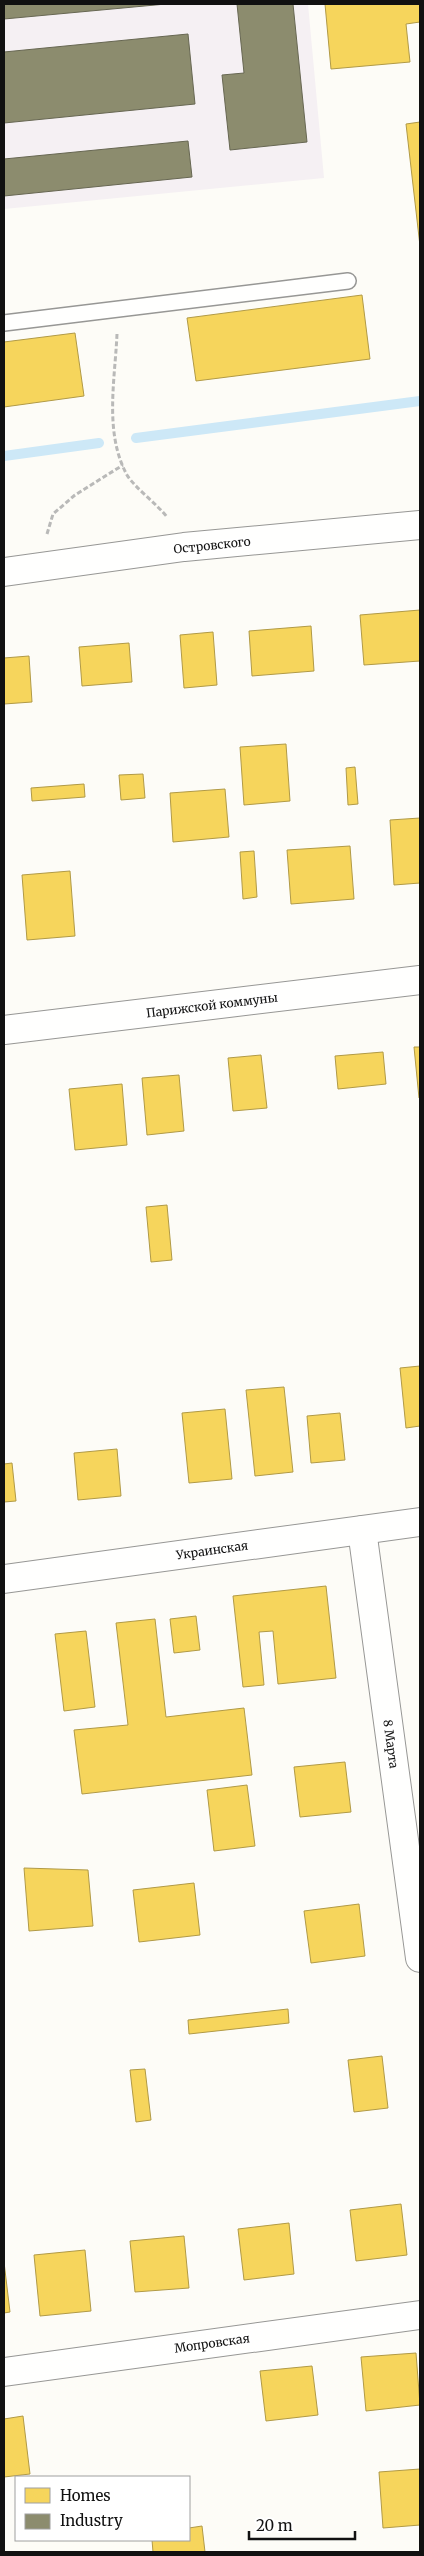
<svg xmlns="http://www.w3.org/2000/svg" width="424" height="2556" viewBox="0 0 424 2556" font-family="Merriweather,serif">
  <rect width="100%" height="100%" fill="#fdfcf7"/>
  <!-- industrial -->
  <polygon fill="#f5f0f3" points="4,4 308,4 324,178 4,209"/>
  <!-- homes -->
  <g fill="#f6d55c" stroke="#b19a46">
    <polygon points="325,4 420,4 420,22 406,24 410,62 331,69"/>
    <polygon points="420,122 420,246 406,124"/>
    <polygon points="362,295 370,359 196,381 187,318"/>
    <polygon points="75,333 84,396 4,407 4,342"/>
    <polygon points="420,610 420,661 364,665 360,615"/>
    <polygon points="311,626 314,671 252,676 249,631"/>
    <polygon points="213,632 217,685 184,688 180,635"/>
    <polygon points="129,643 132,682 82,686 79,647"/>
    <polygon points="29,656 32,702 4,704 4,658"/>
    <polygon points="286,744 290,801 244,805 240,747"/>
    <polygon points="355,767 358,804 348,805 346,768"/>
    <polygon points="143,774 145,798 121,800 119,775"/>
    <polygon points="84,784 85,797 32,801 31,788"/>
    <polygon points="225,789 229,837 173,842 170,793"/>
    <polygon points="420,818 420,883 394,885 390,820"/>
    <polygon points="350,846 354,899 291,904 287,850"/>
    <polygon points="254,851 257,897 243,899 240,852"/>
    <polygon points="70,871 75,936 27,940 22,875"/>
    <polygon points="414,1047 420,1047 420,1098 419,1098"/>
    <polygon points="383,1052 386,1084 338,1089 335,1056"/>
    <polygon points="261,1055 267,1108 233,1111 228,1058"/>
    <polygon points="179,1075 184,1131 147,1135 142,1078"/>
    <polygon points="122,1084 127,1145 75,1150 69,1089"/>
    <polygon points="167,1205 172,1260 151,1262 146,1207"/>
    <polygon points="420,1366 420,1426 406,1428 400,1368"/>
    <polygon points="284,1387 293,1472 255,1476 246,1390"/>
    <polygon points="225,1409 232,1479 189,1483 182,1413"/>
    <polygon points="340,1413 345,1460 311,1463 307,1416"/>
    <polygon points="117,1449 121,1496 78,1500 74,1453"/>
    <polygon points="12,1463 16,1501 4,1502 4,1464"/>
    <polygon points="326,1586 336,1678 278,1684 273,1631 259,1632 264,1685 243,1687 233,1596"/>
    <polygon points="196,1616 200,1650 174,1653 170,1619"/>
    <polygon points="155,1619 166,1717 244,1708 252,1775 82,1794 74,1730 128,1725 116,1623"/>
    <polygon points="86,1631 95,1707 64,1711 55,1634"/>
    <polygon points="345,1762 351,1812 300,1817 294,1767"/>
    <polygon points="247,1785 255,1846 214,1851 207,1790"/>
    <polygon points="24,1868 88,1870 93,1926 29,1931"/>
    <polygon points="194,1883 200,1935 139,1942 133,1890"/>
    <polygon points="359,1904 365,1956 311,1963 304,1911"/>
    <polygon points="288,2009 289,2023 189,2034 188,2020"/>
    <polygon points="382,2056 388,2108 354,2112 348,2060"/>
    <polygon points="145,2069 151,2120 136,2122 130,2070"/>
    <polygon points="401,2204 407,2255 356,2261 350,2210"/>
    <polygon points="289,2223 294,2274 244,2280 238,2229"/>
    <polygon points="184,2236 189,2288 135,2292 130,2241"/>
    <polygon points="85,2250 91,2311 40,2316 34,2255"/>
    <polygon points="4,2262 10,2312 4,2313"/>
    <polygon points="416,2353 420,2405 366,2411 361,2357"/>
    <polygon points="312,2366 318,2415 266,2421 260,2371"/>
    <polygon points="23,2416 30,2474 4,2477 4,2419"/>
    <polygon points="420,2469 420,2525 383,2528 379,2472"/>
    <polygon points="202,2526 205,2552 153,2552 152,2540 189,2540 189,2528"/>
  </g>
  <!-- industry -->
  <g fill="#8c8c6e" stroke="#676752">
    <polygon points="4,4 166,4 4,19"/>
    <polygon points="237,4 293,4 307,142 230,150 222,75 244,73"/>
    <polygon points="188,34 195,104 4,123 4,52"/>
    <polygon points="188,141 192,177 4,196 4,159"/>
  </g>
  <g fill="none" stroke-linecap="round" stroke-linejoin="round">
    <!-- stream -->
    <g stroke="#cde8f7" stroke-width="10">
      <polyline points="136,438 420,401"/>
      <polyline points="4,456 99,443"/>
    </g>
    <!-- service casing -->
    <g stroke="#979795" stroke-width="18">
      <polyline id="service" points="4,323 348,281"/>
    </g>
    <!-- minor casing -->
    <g stroke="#979795" stroke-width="30">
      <g id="minor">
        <polyline points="4,572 184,547 420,525"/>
        <polyline points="4,1030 420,980"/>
        <polyline points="362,1530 420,1958"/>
        <polyline points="4,2372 420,2315"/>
      </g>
    </g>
    <!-- tertiary casing -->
    <g stroke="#979795" stroke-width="30">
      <polyline id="tertiary" points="4,1579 420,1522"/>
    </g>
    <!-- path -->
    <g stroke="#b9b9b8" stroke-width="3" stroke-dasharray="5 2.5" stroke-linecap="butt">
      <path d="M117,334C115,380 104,433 127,475C134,487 157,504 167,517"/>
      <polyline points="47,534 53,514 75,495 123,465"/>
    </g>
    <!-- service -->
    <use href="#service" stroke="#fffffe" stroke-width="15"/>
    <!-- minor -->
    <use href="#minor" stroke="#fffffe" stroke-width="28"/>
    <!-- tertiary -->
    <use href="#tertiary" stroke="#fffffe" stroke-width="28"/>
  </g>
  <g text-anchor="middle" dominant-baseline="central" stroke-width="5" stroke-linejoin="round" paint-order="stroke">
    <!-- street labels -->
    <g font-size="12" fill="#111" stroke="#fff">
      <text transform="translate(212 545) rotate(-6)">Островского</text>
      <text transform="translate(212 1005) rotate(-7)">Парижской коммуны</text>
      <text transform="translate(212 1550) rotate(-8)">Украинская</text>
      <text transform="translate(391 1744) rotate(82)">8 Марта</text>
      <text transform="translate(212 2343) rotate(-8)">Мопровская</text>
    </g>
  </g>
  <!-- border -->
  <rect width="424" height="2556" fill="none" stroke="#111111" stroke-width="10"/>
  <!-- legend -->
  <rect x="15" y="2476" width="175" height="65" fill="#ffffff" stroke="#a0a0a0"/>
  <rect x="25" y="2488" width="25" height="15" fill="#f6d55c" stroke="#a0a0a0"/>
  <text x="60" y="2501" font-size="15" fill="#111111">Homes</text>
  <rect x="25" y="2514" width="25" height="15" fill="#8c8c6e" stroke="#a0a0a0"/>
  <text x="60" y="2526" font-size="15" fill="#111111">Industry</text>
  <!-- scale -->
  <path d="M249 2531v8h106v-8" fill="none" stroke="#111111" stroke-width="2.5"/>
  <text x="256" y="2531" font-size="15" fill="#111111" stroke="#ffffff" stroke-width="4" paint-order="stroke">20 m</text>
</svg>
